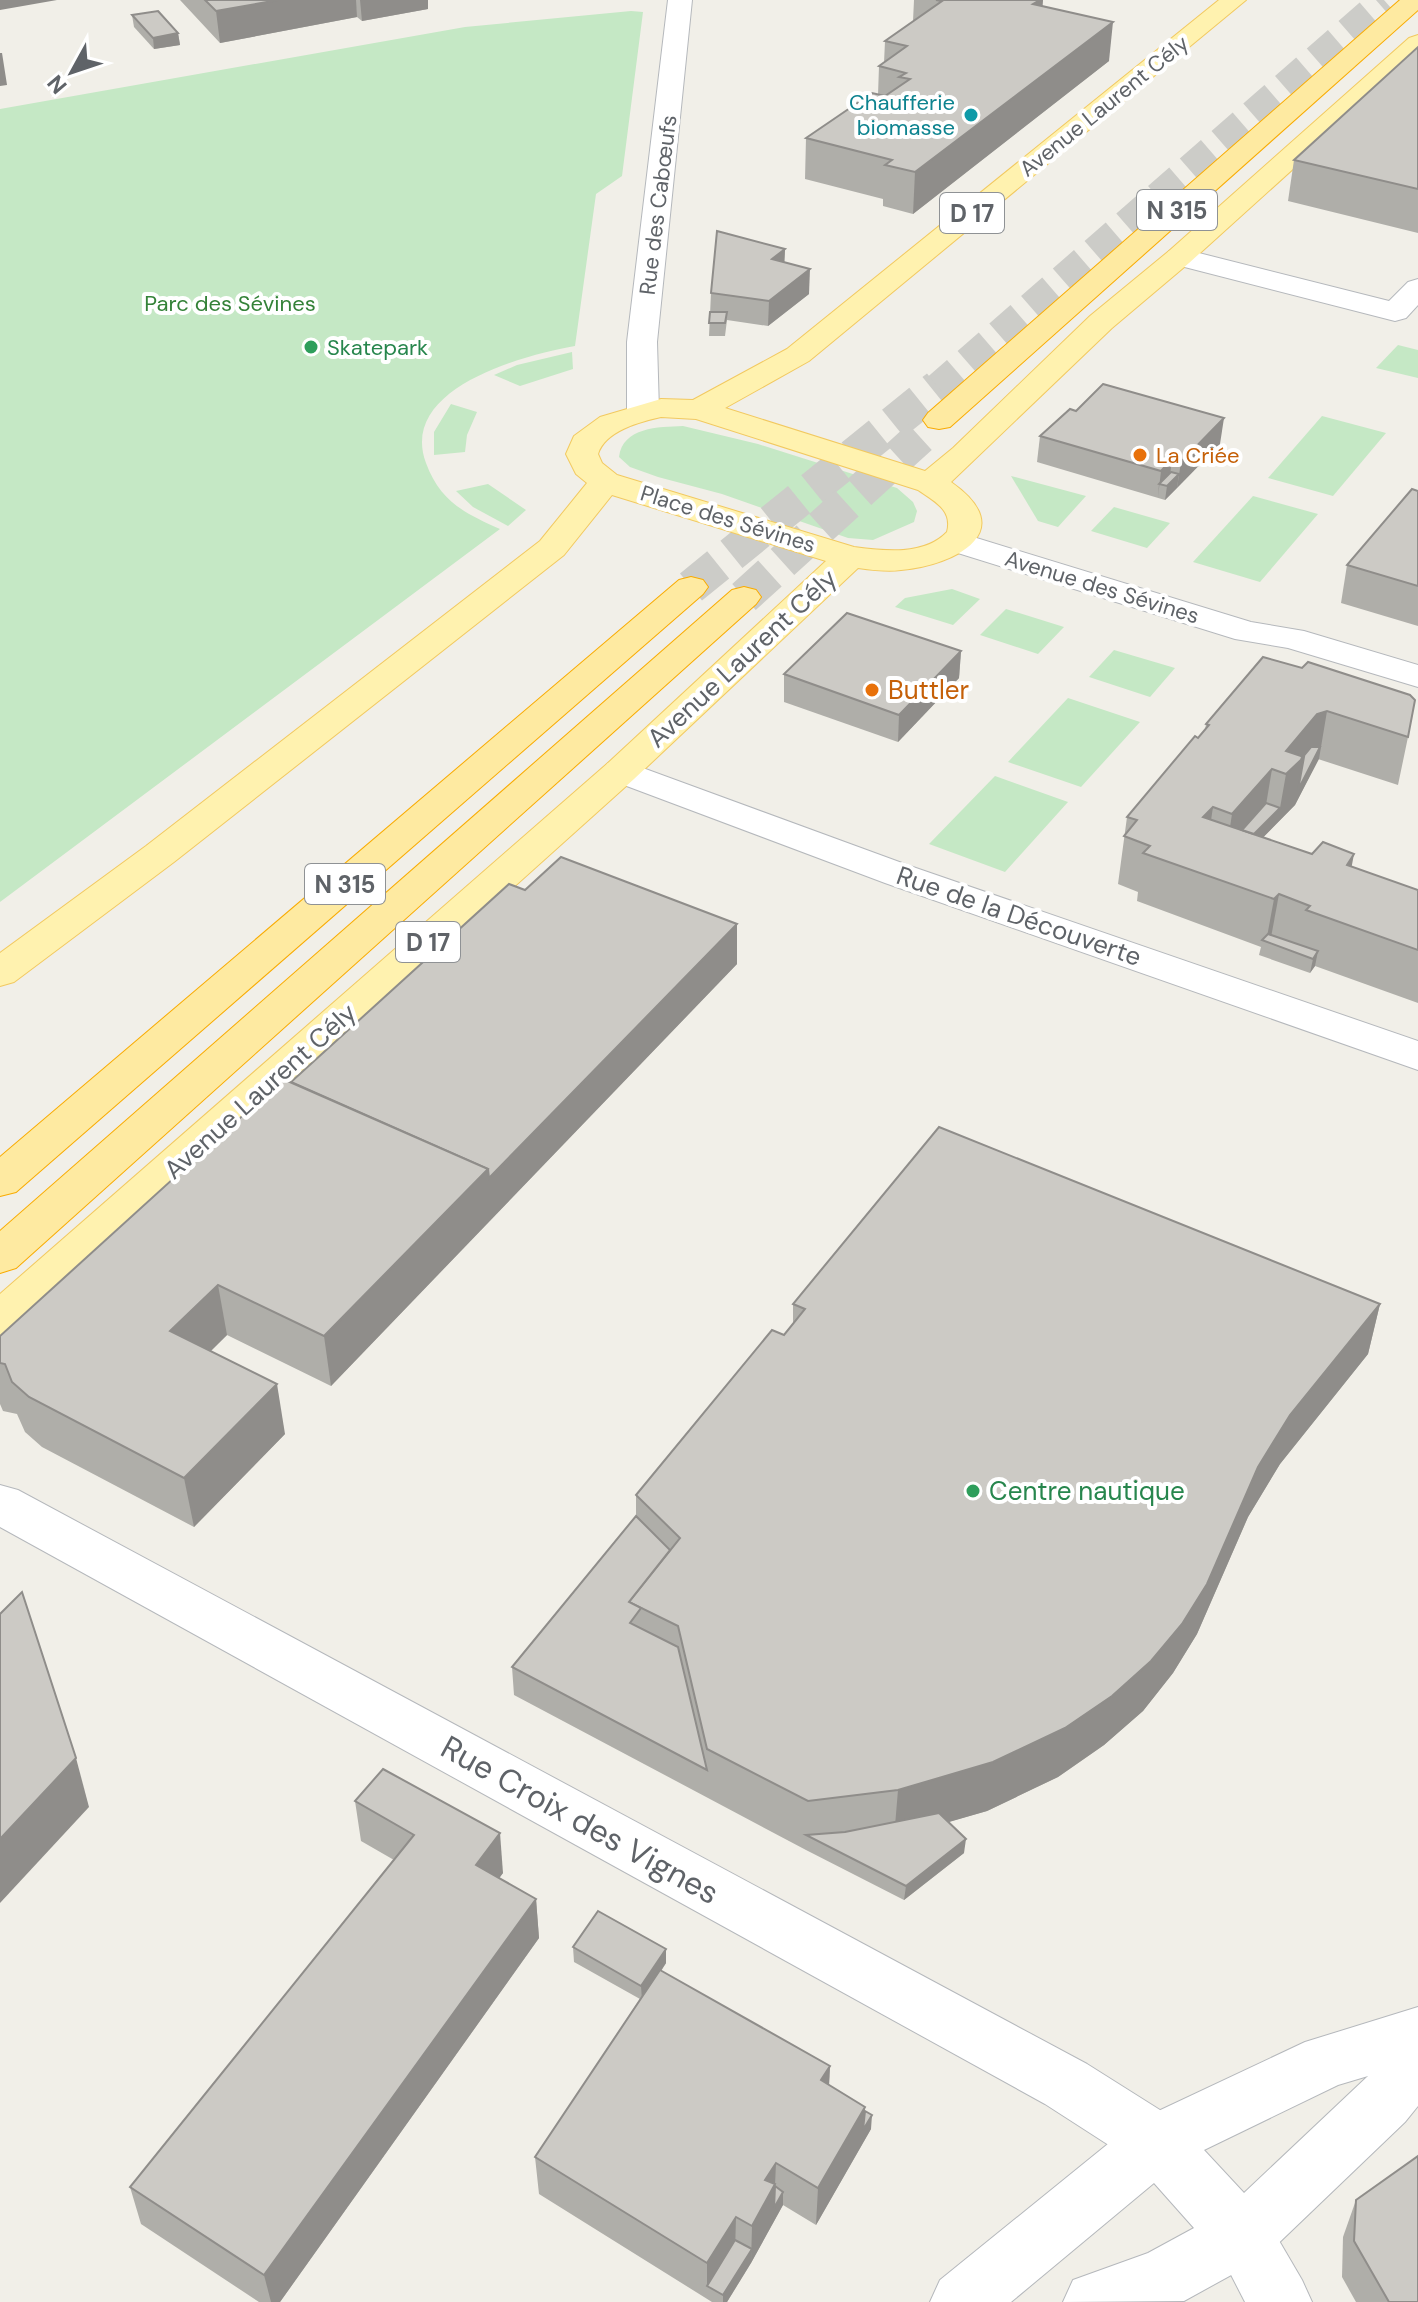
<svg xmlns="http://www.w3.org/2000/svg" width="1418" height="2302" viewBox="0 0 1418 2302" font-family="'DM Sans',sans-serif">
  <rect width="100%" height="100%" fill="#f1efe8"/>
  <!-- green -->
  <g fill="#c5e8c5">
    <path d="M631,11L643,12L622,176L596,194L575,346C524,355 398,388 426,463C440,501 464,513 500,529L0,902V109L465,27Z"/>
    <polygon points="1398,345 1418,350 1418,378 1376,368"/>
    <polygon points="572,352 573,369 520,386 494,375 517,365"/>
    <polygon points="451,404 477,412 467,435 465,452 434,455 434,432"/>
    <polygon points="1322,416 1386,433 1333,496 1268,478"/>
    <path d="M683,426L758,444L897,488L913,502L917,511L914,522L873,540L848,538L722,494L658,477L630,467L619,457C623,427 658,427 683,426Z"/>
    <polygon points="1011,476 1086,496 1058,527 1038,521"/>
    <polygon points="488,484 526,510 508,526 473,507 456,491"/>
    <polygon points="1253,496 1318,514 1260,582 1193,562"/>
    <polygon points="1114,507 1170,523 1147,548 1091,531"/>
    <polygon points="952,589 980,599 953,625 895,607 905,598"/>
    <polygon points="1006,609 1064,627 1038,654 980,635"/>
    <polygon points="1114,650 1175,668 1150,697 1089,677"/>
    <polygon points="1068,698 1140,722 1081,787 1008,762"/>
    <polygon points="995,776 1068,802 1005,872 929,844"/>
  </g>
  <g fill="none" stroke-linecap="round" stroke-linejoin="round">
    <!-- trunk-tunnel-far1 -->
    <polyline stroke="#ccccc8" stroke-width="28" stroke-dasharray="28 14" stroke-linecap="butt" points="935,389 1384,0"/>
    <!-- trunk-tunnel -->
    <g stroke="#ccccc8" stroke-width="35" stroke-dasharray="35 17" stroke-linecap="butt">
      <polyline points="691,587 938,387"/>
      <polyline points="744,597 920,437"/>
    </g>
    <!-- minor casing -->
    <g stroke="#b5b8bc" stroke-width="2">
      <g id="minor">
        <polygon points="668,0 692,0 657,342 659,411 654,418 643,420 632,418 627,411 627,342"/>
        <polygon points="1179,248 1389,301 1408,282 1418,279 1418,305 1406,318 1395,321 1169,263 1165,257 1169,251"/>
        <polygon points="957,532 1251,622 1304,631 1418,665 1418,687 1288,648 1235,639 945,549 940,542 945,535"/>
        <polygon points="621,760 913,867 1418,1041 1418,1070 885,883 608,779 602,771 608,763"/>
        <polygon points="0,1485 18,1490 1087,2064 1179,2122 1187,2142 1179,2162 1157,2171 1135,2162 1045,2104 0,1527"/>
        <polygon points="1242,2206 1264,2215 1302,2280 1312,2302 1245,2302 1211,2236 1220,2215"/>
      </g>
    </g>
    <!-- tertiary casing -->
    <g stroke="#b5b8bc" stroke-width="2">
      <path id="tertiary" d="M1418,2007V2106L1405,2122L1264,2257L1184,2301L1063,2302L1073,2280L1148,2253L1194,2228L1154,2183L1011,2302H930L940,2280L1135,2122L1305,2042ZM1368,2076L1244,2193L1204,2150L1338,2085Z"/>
    </g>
    <!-- primary casing -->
    <g stroke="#f2c960" stroke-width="2">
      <path id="primary" d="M1219,0H1246L809,361L725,408L925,471L953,448L1090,316L1169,251L1409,38L1418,35V56L1189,263L1112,328L951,482C1021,531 956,565 901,570C887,572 872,570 858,568L634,779L17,1333L0,1338V1294L608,763L826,561L612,495L564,555L174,862L14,982L0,986V953L146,846L540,541L587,483L576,474L566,454L574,436L600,417L661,399L693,400L787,349ZM661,417L696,419L918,490C934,501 953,510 947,532C924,556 884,551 854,547L617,475L602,463L598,454C605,431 639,422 661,417Z"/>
    </g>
    <!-- trunk casing -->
    <g stroke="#f9ab00" stroke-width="2">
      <g id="trunk">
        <polygon points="1400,0 1418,0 1418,10 950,427 939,429 928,427 923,420 928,413"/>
        <polygon points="691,577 703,580 708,587 703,594 16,1192 0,1196 0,1157 679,580"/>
        <polygon points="744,587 756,590 761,597 756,604 16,1268 0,1273 0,1231 732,590"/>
      </g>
    </g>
    <!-- minor -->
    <use href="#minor" fill="#fff" fill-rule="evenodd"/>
    <!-- tertiary -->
    <use href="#tertiary" fill="#fff" fill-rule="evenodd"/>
    <!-- primary -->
    <use href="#primary" fill="#fff2af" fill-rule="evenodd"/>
    <!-- trunk -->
    <use href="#trunk" fill="#feeaa1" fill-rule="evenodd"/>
  </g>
  <!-- wall -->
  <g fill="#afaea9">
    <polygon points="180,0 428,0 428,9 362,21 357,17 220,43"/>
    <polygon points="914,0 1043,0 1042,6 1109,61 913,214 883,206 883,199 805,179 806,138 878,95 879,66 884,63 885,41 913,21"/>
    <polygon points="132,15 178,33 180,45 154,49 134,27"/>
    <polygon points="1418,47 1418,233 1288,201 1294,160"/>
    <polygon points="785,249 784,262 809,294 768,326 727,320 725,336 709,336 711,293"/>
    <polygon points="1040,436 1220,444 1165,500 1037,462"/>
    <polygon points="1418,491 1418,626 1341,603 1347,565"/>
    <polygon points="961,651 959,678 898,742 784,702 784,674"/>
    <polygon points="1263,657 1408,737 1398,785 1318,759 1295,805 1263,837 1418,890 1418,1003 1315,966 1310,973 1259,955 1261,947 1137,901 1138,892 1118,884 1127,817 1205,730 1206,724"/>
    <polygon points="525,890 737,924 737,964 331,1386 227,1335 211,1351 285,1434 194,1527 42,1447 25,1432 17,1414 3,1411 0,1404 0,1336 291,1082"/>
    <polygon points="793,1304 1380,1304 1368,1354 1280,1464 1248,1517 1197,1634 1173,1673 1143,1711 1104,1745 1058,1777 987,1811 948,1822 964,1853 904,1900 806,1850 514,1695 512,1667 636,1516 636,1495 793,1324"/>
    <polygon points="355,1801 503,1873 499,1878 536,1899 539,1938 280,2302 259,2302 141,2224 130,2187 394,1860 361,1841"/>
    <polygon points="573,1947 666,1949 666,1963 661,1971 830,2066 829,2085 865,2111 871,2129 816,2225 783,2205 751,2263 727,2302 712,2302 539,2194 535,2157 640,1999 574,1962"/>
    <polygon points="1356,2200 1418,2302 1356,2302 1342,2277 1343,2237"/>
  </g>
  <!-- shaded-wall -->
  <g fill="#8f8d8a">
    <polygon points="0,0 57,0 0,10"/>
    <polygon points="278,0 356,0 357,17 220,43 216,11"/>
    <polygon points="360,0 428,0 428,9 362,21"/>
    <polygon points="1040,0 1043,0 1040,37 1033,4"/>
    <polygon points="1113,22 1109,61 913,214 915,172"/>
    <polygon points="178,33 180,45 154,49 153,38"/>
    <polygon points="0,53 2,53 7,85 0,86"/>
    <polygon points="785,249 784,273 772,259"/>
    <polygon points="810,269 809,294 768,326 769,301"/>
    <polygon points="1224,418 1220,444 1177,488 1181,462"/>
    <polygon points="1172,459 1169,484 1179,474 1177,488 1165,500 1167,486 1159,484 1158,497 1161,471"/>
    <polygon points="961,651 959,678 898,742 899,715"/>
    <polygon points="1327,711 1319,759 1295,805 1237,864 1237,852 1280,808 1286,774 1286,751 1317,714"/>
    <polygon points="1272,769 1264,817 1225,860 1232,814"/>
    <polygon points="1213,807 1206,853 1203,817"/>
    <polygon points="1354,854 1345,902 1347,865"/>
    <polygon points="1279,894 1270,943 1266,942 1274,899"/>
    <polygon points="737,924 737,964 331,1386 324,1336 488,1169"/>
    <polygon points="1318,951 1315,966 1310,973 1313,959"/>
    <polygon points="218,1285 227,1335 180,1381 170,1331"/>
    <polygon points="1380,1304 1368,1354 1280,1464 1248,1517 1197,1634 1173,1673 1143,1711 1104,1745 1058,1777 987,1811 894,1838 898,1790 1258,1467 1290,1415"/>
    <polygon points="277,1384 285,1434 194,1527 184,1478"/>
    <polygon points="76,1758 89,1807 0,1903 0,1839"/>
    <polygon points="500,1833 503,1873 480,1904 476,1865"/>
    <polygon points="966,1839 964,1853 904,1900 906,1886"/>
    <polygon points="536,1899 539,1938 280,2302 271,2302 264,2275"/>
    <polygon points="666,1949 666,1963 642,2000 641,1986"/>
    <polygon points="830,2066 828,2104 821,2080"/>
    <polygon points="865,2107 863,2130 872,2115 871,2129 816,2225 818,2188"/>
    <polygon points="776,2163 774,2208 783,2192 783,2205 751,2263 752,2226 765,2180"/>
    <polygon points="736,2217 735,2253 707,2286 707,2263"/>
    <polygon points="752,2249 751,2263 727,2302 723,2302 723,2295"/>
  </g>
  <!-- building -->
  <g fill="#cccac5" stroke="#8f8d8a" stroke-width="2">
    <polygon points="205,0 278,0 216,11"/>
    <polygon points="936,0 1040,0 1033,4 1113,22 915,172 885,165 892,160 806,138 872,93 885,96 910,79 899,77 906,73 879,66 907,46 885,41 942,1"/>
    <polygon points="158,11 178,33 153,38 132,15"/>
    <polygon points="1418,47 1418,189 1294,160"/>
    <polygon points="717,231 785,249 772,259 810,269 769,301 711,293"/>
    <polygon points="710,312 727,312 725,323 709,323"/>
    <polygon points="1103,384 1224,418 1181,462 1172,459 1161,471 1040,436 1070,409 1076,411"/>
    <polygon points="1171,472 1179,474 1167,486 1159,484"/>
    <polygon points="1412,489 1418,491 1418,586 1347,565"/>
    <polygon points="847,613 961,651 899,715 784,674"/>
    <polygon points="1263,657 1302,668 1308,662 1410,695 1415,700 1408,737 1327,711 1317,714 1286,751 1304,757 1286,774 1272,769 1232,814 1213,807 1203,817 1312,854 1323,842 1354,854 1347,865 1418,890 1418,950 1306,910 1310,906 1279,894 1274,899 1143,853 1150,846 1124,836 1137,820 1127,817 1195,736 1198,738 1209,725 1206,724"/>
    <polygon points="1311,747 1320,747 1298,790 1304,757 1301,759"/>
    <polygon points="1266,803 1280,808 1254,834 1242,830"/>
    <polygon points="561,857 737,924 489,1178 488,1169 291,1082 509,884 525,890"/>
    <polygon points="1268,934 1318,951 1313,959 1262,940"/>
    <polygon points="283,1079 488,1169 324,1336 218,1285 170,1331 277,1384 184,1478 29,1397 12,1382 5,1364 0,1363 0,1336"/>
    <polygon points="939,1127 1380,1304 1290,1415 1258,1467 1207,1584 1182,1624 1151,1661 1112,1696 1065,1728 993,1762 898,1790 808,1801 707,1749 678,1626 629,1602 680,1538 636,1495 772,1330 784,1335 805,1309 793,1304"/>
    <polygon points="636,1516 670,1550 629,1602 641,1608 630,1623 678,1647 707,1770 512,1667"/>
    <polygon points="22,1592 76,1758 0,1839 0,1614"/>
    <polygon points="383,1769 500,1833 476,1865 536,1899 264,2275 130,2187 414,1835 355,1801"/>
    <polygon points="939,1813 966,1839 906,1886 806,1835 845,1832"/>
    <polygon points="598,1911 666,1949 641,1986 573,1947"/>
    <polygon points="660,1970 830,2066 821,2080 865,2107 818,2188 776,2163 765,2180 775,2184 752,2226 736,2217 707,2263 535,2157"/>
    <polygon points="865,2111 872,2115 863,2130"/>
    <polygon points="1418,2156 1418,2302 1389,2302 1354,2241 1356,2200"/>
    <polygon points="775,2186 783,2192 774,2208"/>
    <polygon points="735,2240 752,2249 723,2295 707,2286"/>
  </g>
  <!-- markers -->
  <circle fill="#0f9aa8" stroke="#fff" stroke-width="3" cx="971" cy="115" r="8"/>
  <g fill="#2e9e5b" stroke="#fff" stroke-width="3">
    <circle cx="311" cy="347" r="8"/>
    <circle cx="973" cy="1491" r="8"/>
  </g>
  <g fill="#e8710a" stroke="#fff" stroke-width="3">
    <circle cx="1140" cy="455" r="8"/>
    <circle cx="872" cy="690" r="8"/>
  </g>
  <g text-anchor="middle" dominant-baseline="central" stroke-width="8" stroke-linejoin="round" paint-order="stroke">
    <!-- far-culture labels -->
    <g font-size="22" fill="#0d838f" stroke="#fff" text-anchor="end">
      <text x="955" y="102">Chaufferie<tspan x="955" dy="25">biomasse</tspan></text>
    </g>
    <!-- far-street labels -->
    <g font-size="22" fill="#5f6368" stroke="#fff">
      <text transform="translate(1104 106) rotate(-39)">Avenue Laurent Cély</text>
      <text transform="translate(658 205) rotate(-83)">Rue des Cabœufs</text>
      <text transform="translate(728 519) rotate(17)">Place des Sévines</text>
      <text transform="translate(1102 587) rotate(17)">Avenue des Sévines</text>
    </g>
    <!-- far-park labels -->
    <g font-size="22" fill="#348238" stroke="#fff">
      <text x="230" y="303">Parc des Sévines</text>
    </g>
    <!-- far-leisure labels -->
    <g font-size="22" fill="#27864d" stroke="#fff" text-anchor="start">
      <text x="327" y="347">Skatepark</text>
    </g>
    <!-- far-food labels -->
    <g font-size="22" fill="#c56008" stroke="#fff" text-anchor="start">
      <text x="1156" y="455">La Criée</text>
    </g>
    <!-- shield labels -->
    <g fill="#fff" stroke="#8f9295" stroke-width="2">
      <rect x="1137" y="190" width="80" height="40" rx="6"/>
      <rect x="940" y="193" width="64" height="40" rx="6"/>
      <rect x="305" y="864" width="80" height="40" rx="6"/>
      <rect x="396" y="922" width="64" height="40" rx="6"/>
    </g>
    <g font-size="24" font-weight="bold" fill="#5f6368">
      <text x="1177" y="210">N 315</text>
      <text x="972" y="213">D 17</text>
      <text x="345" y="884">N 315</text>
      <text x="428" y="942">D 17</text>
    </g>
    <!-- street labels -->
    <g font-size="26" fill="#5f6368" stroke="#fff">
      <text transform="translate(742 658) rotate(-43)">Avenue Laurent Cély</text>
      <text transform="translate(1019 916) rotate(19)">Rue de la Découverte</text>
      <text transform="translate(260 1091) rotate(-42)">Avenue Laurent Cély</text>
    </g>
    <!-- food labels -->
    <g font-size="26" fill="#c56008" stroke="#fff" text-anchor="start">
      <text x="888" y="690">Buttler</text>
    </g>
    <!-- leisure labels -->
    <g font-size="26" fill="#27864d" stroke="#fff" text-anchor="start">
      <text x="989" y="1491">Centre nautique</text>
    </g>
    <!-- near-street labels -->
    <g font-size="32" fill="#5f6368" stroke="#fff">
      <text transform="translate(580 1820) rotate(29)">Rue Croix des Vignes</text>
    </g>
  </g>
  <!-- north arrow -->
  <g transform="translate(72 72) rotate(230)" stroke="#ffffff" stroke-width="6" paint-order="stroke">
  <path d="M0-6L14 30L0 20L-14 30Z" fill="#5f6368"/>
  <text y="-12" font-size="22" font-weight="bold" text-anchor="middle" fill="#5f6368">N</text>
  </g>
</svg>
